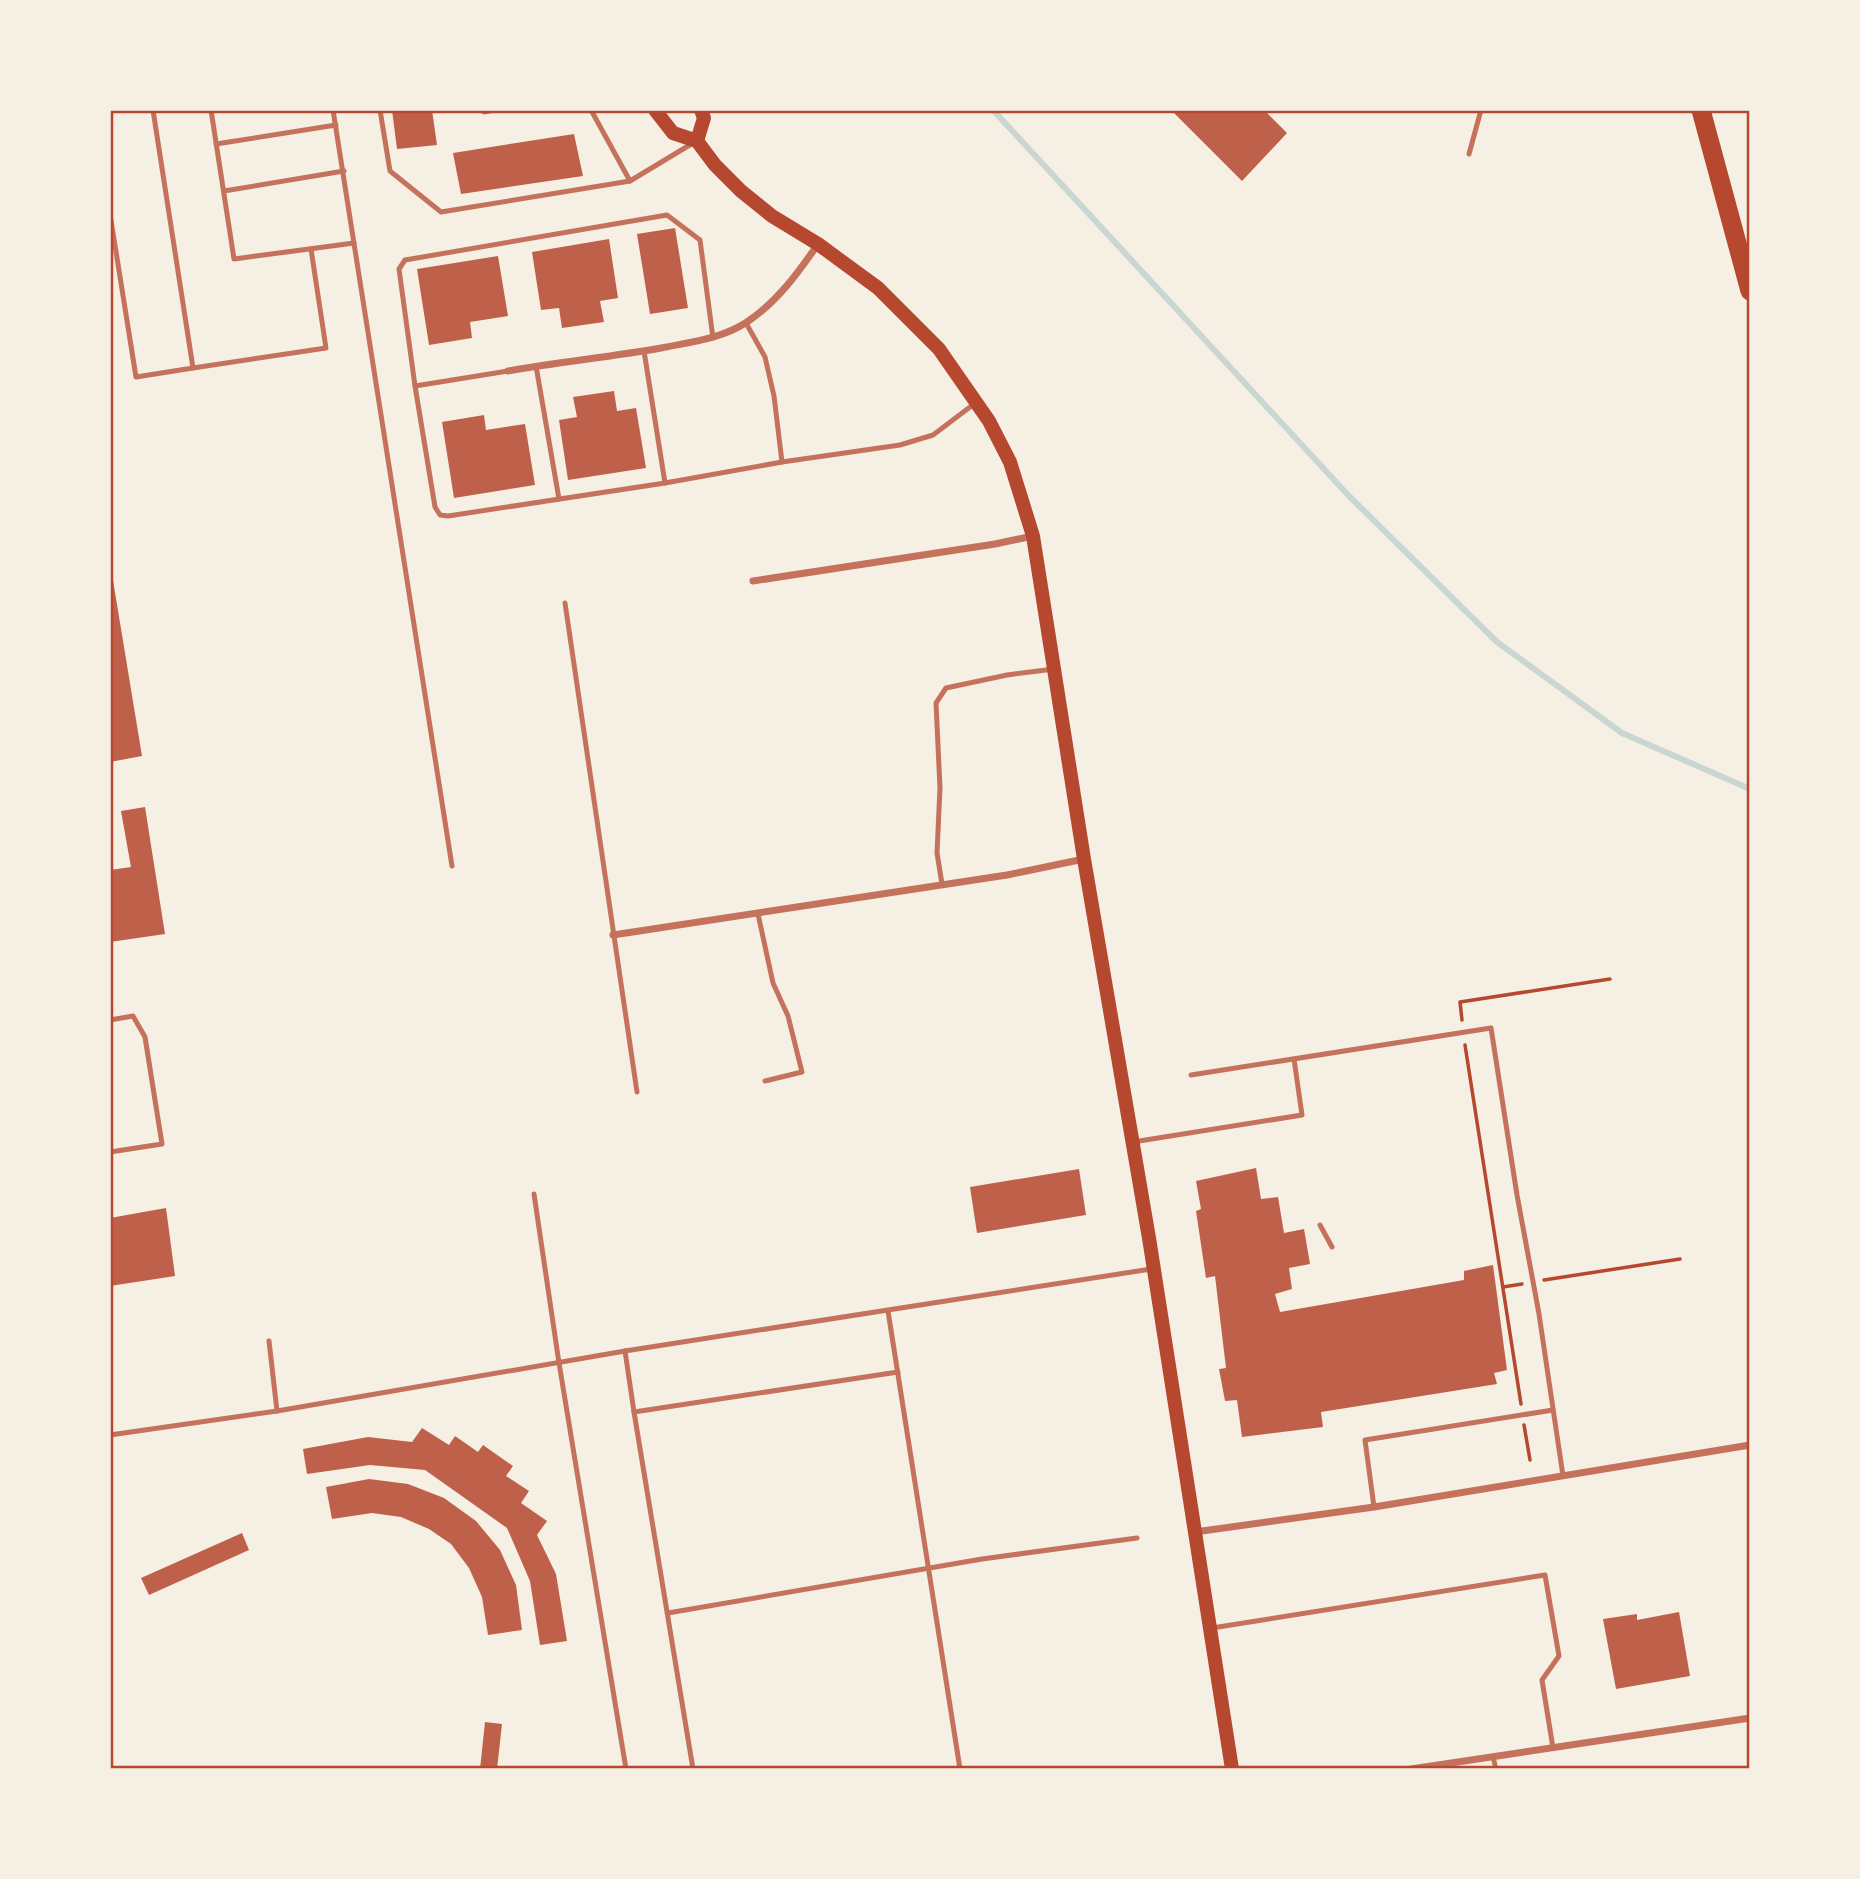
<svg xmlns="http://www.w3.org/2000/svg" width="1860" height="1879" viewBox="0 0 1860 1879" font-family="Signika,sans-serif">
  <rect width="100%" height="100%" fill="#f6efe4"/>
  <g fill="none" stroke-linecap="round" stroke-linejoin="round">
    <!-- stream -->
    <polyline stroke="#c9d6d2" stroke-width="6" points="993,110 1348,495 1497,642 1622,733 1750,789"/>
  </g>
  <!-- building -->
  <g fill="#bf614a">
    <polygon points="392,110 432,110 437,145 397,149"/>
    <polygon points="1171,110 1264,110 1287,133 1242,181"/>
    <polygon points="574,134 583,176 461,194 453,153"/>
    <polygon points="675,228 688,308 650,314 637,234"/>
    <polygon points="609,239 618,298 600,301 604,322 562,328 559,308 541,310 532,252"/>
    <polygon points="498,256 508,316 470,322 472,338 429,345 417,269"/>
    <polygon points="614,391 617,411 636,408 646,468 568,480 559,420 577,417 573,397"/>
    <polygon points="484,415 486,430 525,424 535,485 454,498 442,422"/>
    <polygon points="110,562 142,756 110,762"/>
    <polygon points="145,807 165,934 110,942 110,870 131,867 121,811"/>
    <polygon points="1256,1168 1261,1199 1278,1197 1284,1233 1304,1229 1310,1264 1289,1268 1292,1289 1275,1294 1280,1312 1464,1280 1464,1271 1493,1265 1507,1370 1494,1373 1497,1384 1321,1412 1323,1427 1242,1437 1237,1400 1225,1401 1219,1369 1226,1368 1215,1276 1206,1278 1196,1211 1201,1209 1196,1181"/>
    <polygon points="1079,1169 1086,1215 977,1233 970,1187"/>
    <polygon points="166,1208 175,1276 110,1286 110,1218"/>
    <polygon points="422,1428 449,1445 455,1436 478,1452 483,1445 513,1466 506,1476 529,1491 521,1503 547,1521 537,1535 556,1574 567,1641 540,1645 530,1581 507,1528 425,1470 370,1465 307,1474 303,1449 368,1437 412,1442"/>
    <polygon points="369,1479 408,1484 444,1498 476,1521 500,1550 516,1585 522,1630 488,1635 482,1597 469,1568 451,1544 429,1529 401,1517 372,1513 332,1519 326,1487"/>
    <polygon points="242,1533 249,1550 149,1595 141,1578"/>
    <polygon points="1679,1612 1690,1676 1616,1689 1603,1619 1637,1614 1637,1620"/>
    <polygon points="485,1722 502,1724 497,1769 480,1769"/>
  </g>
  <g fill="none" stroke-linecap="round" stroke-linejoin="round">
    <!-- path -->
    <g stroke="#b5482f" stroke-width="3.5">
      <polyline points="1462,1020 1460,1002 1610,979"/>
      <polyline points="1465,1045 1521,1404"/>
      <polyline points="1544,1280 1680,1259"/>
      <polyline points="1503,1287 1522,1284"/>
      <polyline points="1524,1425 1530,1460"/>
    </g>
    <!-- service -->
    <g stroke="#c5725c" stroke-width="5">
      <polyline points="211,110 234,259 354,243"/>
      <polyline points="333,110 452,866"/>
      <polyline points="380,110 390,171 441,212 630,181"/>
      <polyline points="481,110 484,112 495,110"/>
      <polyline points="591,110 630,181 693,143"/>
      <polyline points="216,144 336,125"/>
      <polyline points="1469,154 1481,110"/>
      <polyline points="224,191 344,171"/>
      <polyline points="110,214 136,377 193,368 153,110"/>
      <polyline points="746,323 765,357 774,396 782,462 900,445 933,435 974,404"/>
      <polyline points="644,351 665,483 782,462"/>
      <polyline points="536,366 559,499"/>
      <polyline points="193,368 326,348 311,249"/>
      <polyline points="508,371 415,386 435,507 440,515 448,516 665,483"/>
      <polyline points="415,386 399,269 405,260 667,215 700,240 713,338"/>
      <polyline points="565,603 637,1092"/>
      <polyline points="942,884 937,853 940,788 936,703 946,688 1007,675 1054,669"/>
      <polyline points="758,914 773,983 788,1016 802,1072 765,1081"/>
      <polyline points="110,1020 133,1016 145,1037 162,1144 110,1152"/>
      <polyline points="1191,1075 1491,1028 1517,1195 1539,1314 1563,1476"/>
      <polyline points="1133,1142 1302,1115 1294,1059"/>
      <polyline points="534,1194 559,1363 626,1769"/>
      <polyline points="1320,1225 1332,1247"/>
      <polyline points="888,1311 960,1769"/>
      <polyline points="269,1341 277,1411"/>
      <polyline points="625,1351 634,1412"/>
      <polyline points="110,1435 277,1411 625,1351 1151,1269"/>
      <polyline points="1374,1507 1365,1440 1553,1410"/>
      <polyline points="668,1613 982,1559 1137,1538"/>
      <polyline points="1212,1628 1545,1575 1559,1656 1542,1680 1553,1748"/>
      <polyline points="1493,1757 1496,1769"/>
      <polyline points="693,1769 634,1412 898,1372"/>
    </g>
    <!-- minor -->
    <g stroke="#c5725c" stroke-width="7">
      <path d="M508,371C559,362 610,357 661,348C691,342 721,339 747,322C777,302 798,273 818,244"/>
      <polyline points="753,581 995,544 1033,536"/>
      <polyline points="613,935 1007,875 1084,859"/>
      <polyline points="1195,1532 1374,1507 1750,1445"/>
      <polyline points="1411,1769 1750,1718"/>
    </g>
    <!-- secondary -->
    <g stroke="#b5482f" stroke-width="14">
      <polyline points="655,110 673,133 697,141 715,165 741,191 772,216 818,244 878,288 939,349 989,421 1010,462 1033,536 1084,859 1149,1238 1232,1769"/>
      <polyline points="697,141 704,118 701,110"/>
    </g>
    <!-- motorway -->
    <polyline stroke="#b5482f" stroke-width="19" points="1701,110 1750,291"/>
  </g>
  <!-- border -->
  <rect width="1860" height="1879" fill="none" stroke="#f6efe4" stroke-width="224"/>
  <rect x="112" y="112" width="1636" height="1655" fill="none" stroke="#b5482f" stroke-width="2.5"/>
</svg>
